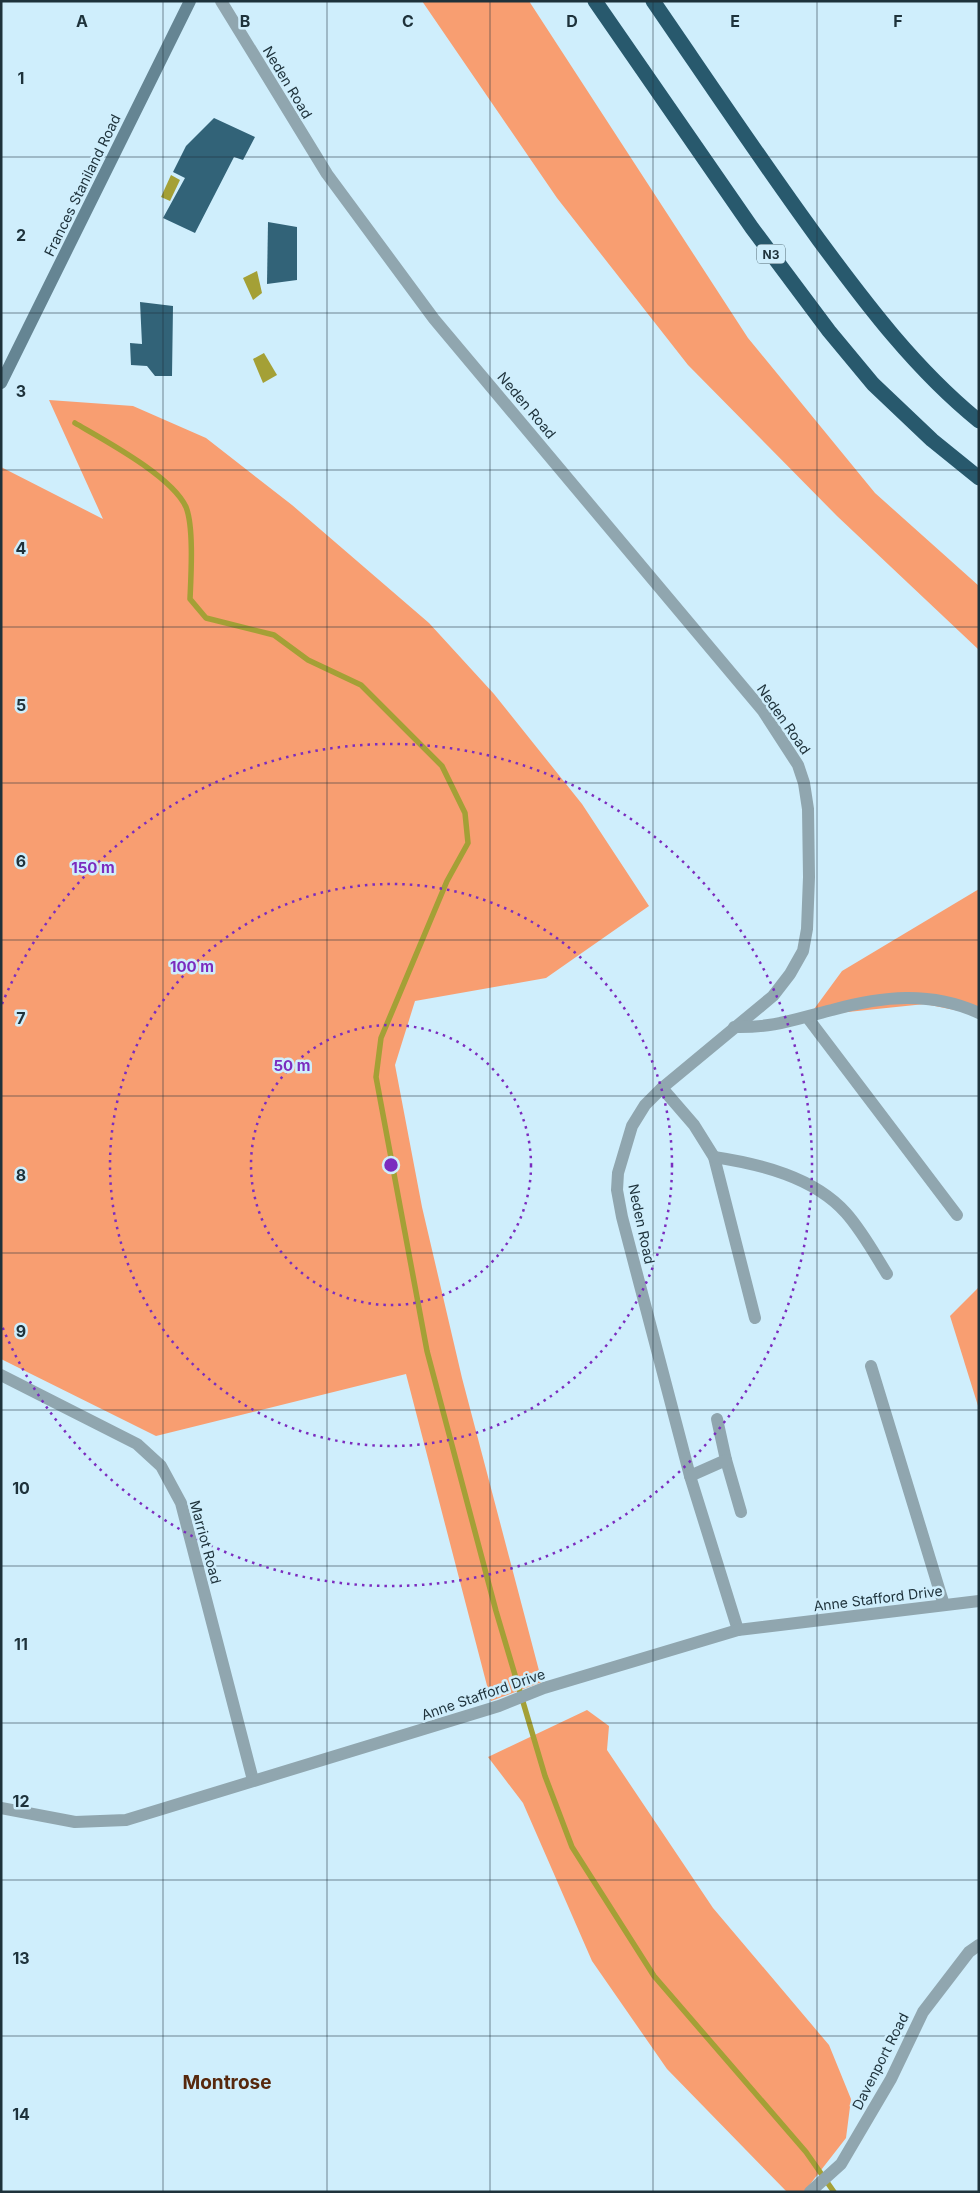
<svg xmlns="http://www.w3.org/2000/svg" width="980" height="2193" viewBox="0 0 980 2193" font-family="Inter,sans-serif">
  <rect width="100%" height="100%" fill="#cfeefc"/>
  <!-- green -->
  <g fill="#f89e71">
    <polygon points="422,1 529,1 748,338 875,493 979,586 979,650 837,516 688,365 557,198"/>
    <polygon points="49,400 133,406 206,438 292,505 429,623 494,694 582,804 649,906 546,978 415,1001 395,1065 422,1207 462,1378 542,1682 491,1701 406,1374 156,1436 1,1359 1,467 103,519"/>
    <polygon points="979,889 979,1015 925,1004 809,1016 842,971"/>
    <polygon points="979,1287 979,1409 950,1316"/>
    <polygon points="587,1710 609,1726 607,1750 713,1908 829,2045 851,2099 846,2138 804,2192 787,2192 667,2069 592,1961 523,1803 488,1757"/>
  </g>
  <!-- water -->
  <g fill="#a4a036">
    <polygon points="171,175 180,180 170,201 161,197"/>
    <polygon points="257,271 262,293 253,300 243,278"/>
    <polygon points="264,353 277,375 263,383 253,359"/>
  </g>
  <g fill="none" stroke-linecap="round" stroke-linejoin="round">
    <!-- stream -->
    <path stroke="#a4a036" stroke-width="5.5" d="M75,423C104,440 172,476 186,507C194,527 191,576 190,599L206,618L274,635L308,660L361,685L442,766L465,813L468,843L447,881L381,1038L376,1077L427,1351L496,1611L545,1776L572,1847L654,1976L806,2152L834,2192"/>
  </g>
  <!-- building -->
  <g fill="#326378">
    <polygon points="214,118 255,137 243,160 234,157 195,233 163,218 185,178 173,172 186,146"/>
    <polygon points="268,222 297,227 297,280 267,284"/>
    <polygon points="140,302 173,306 172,376 155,376 147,366 131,365 130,343 142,344"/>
  </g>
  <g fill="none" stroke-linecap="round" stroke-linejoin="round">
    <!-- street -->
    <g stroke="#90a6af" stroke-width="12">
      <polyline points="221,1 327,174 434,319 763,711 798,765 804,783 808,809 809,877 807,929 803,951 790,974 773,996 662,1088 645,1105 632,1126 618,1173 617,1190 622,1217 690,1476 738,1630"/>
      <polyline points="807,1017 957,1215"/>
      <path d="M734,1027C774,1028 795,1019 832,1010C882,996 931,991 979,1013"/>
      <polyline points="662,1088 694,1125 714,1157 755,1318"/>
      <path d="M714,1157C760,1164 814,1177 846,1213C862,1231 874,1253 887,1274"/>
      <polyline points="871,1366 944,1605"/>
      <polyline points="1,1375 137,1444 161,1466 181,1503 253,1780"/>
      <polyline points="717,1419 726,1460 741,1512"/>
      <polyline points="690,1476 726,1460"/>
      <polyline points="1,1808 75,1822 126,1820 499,1706 544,1688 738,1630 979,1601"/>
      <polyline points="810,2192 841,2164 891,2079 923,2012 969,1952 979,1945"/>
    </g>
    <!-- secondary -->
    <polyline stroke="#658593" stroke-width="12" points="1,383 190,1"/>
    <!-- highway -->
    <g stroke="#28596d" stroke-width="15">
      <polyline points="595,1 752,228 829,331 873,384 932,440 979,478"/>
      <path d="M653,1C708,81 762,162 819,240C867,305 916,370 979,421"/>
    </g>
  </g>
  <!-- grid -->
  <path fill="none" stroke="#1e323b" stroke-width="1" stroke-opacity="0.55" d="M163,1V2192M327,1V2192M490,1V2192M653,1V2192M817,1V2192M1,157H979M1,313H979M1,470H979M1,627H979M1,783H979M1,940H979M1,1096H979M1,1253H979M1,1410H979M1,1566H979M1,1723H979M1,1880H979M1,2036H979"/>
  <!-- distance rings -->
  <g fill="none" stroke="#7b2cbf" stroke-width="2.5" stroke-dasharray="2.5 5">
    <circle cx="391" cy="1165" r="140"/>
    <circle cx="391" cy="1165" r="281"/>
    <path d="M2 1004A421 421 0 1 1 2 1326"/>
  </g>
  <g text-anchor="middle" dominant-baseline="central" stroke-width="5" stroke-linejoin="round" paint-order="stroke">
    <!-- shield labels -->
    <rect fill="#cfeefc" stroke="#536a75" stroke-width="1" x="757" y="244.5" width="28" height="19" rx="4"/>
    <g font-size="12" font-weight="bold" fill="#1e323b">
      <text x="771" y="254">N3</text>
    </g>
    <!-- street labels -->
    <g font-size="14" fill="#1e323b" stroke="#cfeefc">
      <text transform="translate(288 82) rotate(59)">Neden Road</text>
      <text transform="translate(82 185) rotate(-64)">Frances Staniland Road</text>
      <text transform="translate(527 405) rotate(50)">Neden Road</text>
      <text transform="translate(784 719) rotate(55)">Neden Road</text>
      <text transform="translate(642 1224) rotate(78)">Neden Road</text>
      <text transform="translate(206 1542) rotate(75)">Marriot Road</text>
      <text transform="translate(878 1598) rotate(-7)">Anne Stafford Drive</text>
      <text transform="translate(483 1694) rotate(-19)">Anne Stafford Drive</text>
      <text transform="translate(880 2061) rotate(-63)">Davenport Road</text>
    </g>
    <!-- district labels -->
    <g font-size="19" font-weight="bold" fill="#57280d" stroke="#cfeefc">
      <text x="227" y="2082">Montrose</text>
    </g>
  </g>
  <g font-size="16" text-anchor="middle" font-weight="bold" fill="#1e323b" stroke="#cfeefc" stroke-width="5" stroke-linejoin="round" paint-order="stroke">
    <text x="82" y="27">A</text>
    <text x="245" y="27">B</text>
    <text x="408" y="27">C</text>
    <text x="572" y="27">D</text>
    <text x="735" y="27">E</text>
    <text x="898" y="27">F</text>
    <text x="21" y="84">1</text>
    <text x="21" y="241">2</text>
    <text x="21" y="397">3</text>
    <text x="21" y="554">4</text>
    <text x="21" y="711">5</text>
    <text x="21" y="867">6</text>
    <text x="21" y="1024">7</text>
    <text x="21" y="1181">8</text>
    <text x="21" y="1337">9</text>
    <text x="21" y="1494">10</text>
    <text x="21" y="1650">11</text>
    <text x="21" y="1807">12</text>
    <text x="21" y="1964">13</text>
    <text x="21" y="2120">14</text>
  </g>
  <circle cx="391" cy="1165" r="8" fill="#7b2cbf" stroke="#cfeefc" stroke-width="2.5"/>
  <g font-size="15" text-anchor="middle" font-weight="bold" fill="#7b2cbf" stroke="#cfeefc" stroke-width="5" stroke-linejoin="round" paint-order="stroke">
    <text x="93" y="873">150 m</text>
    <text x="192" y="972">100 m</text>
    <text x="292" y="1071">50 m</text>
  </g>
  <!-- border -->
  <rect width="980" height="2193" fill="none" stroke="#1e323b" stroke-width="5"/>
</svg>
